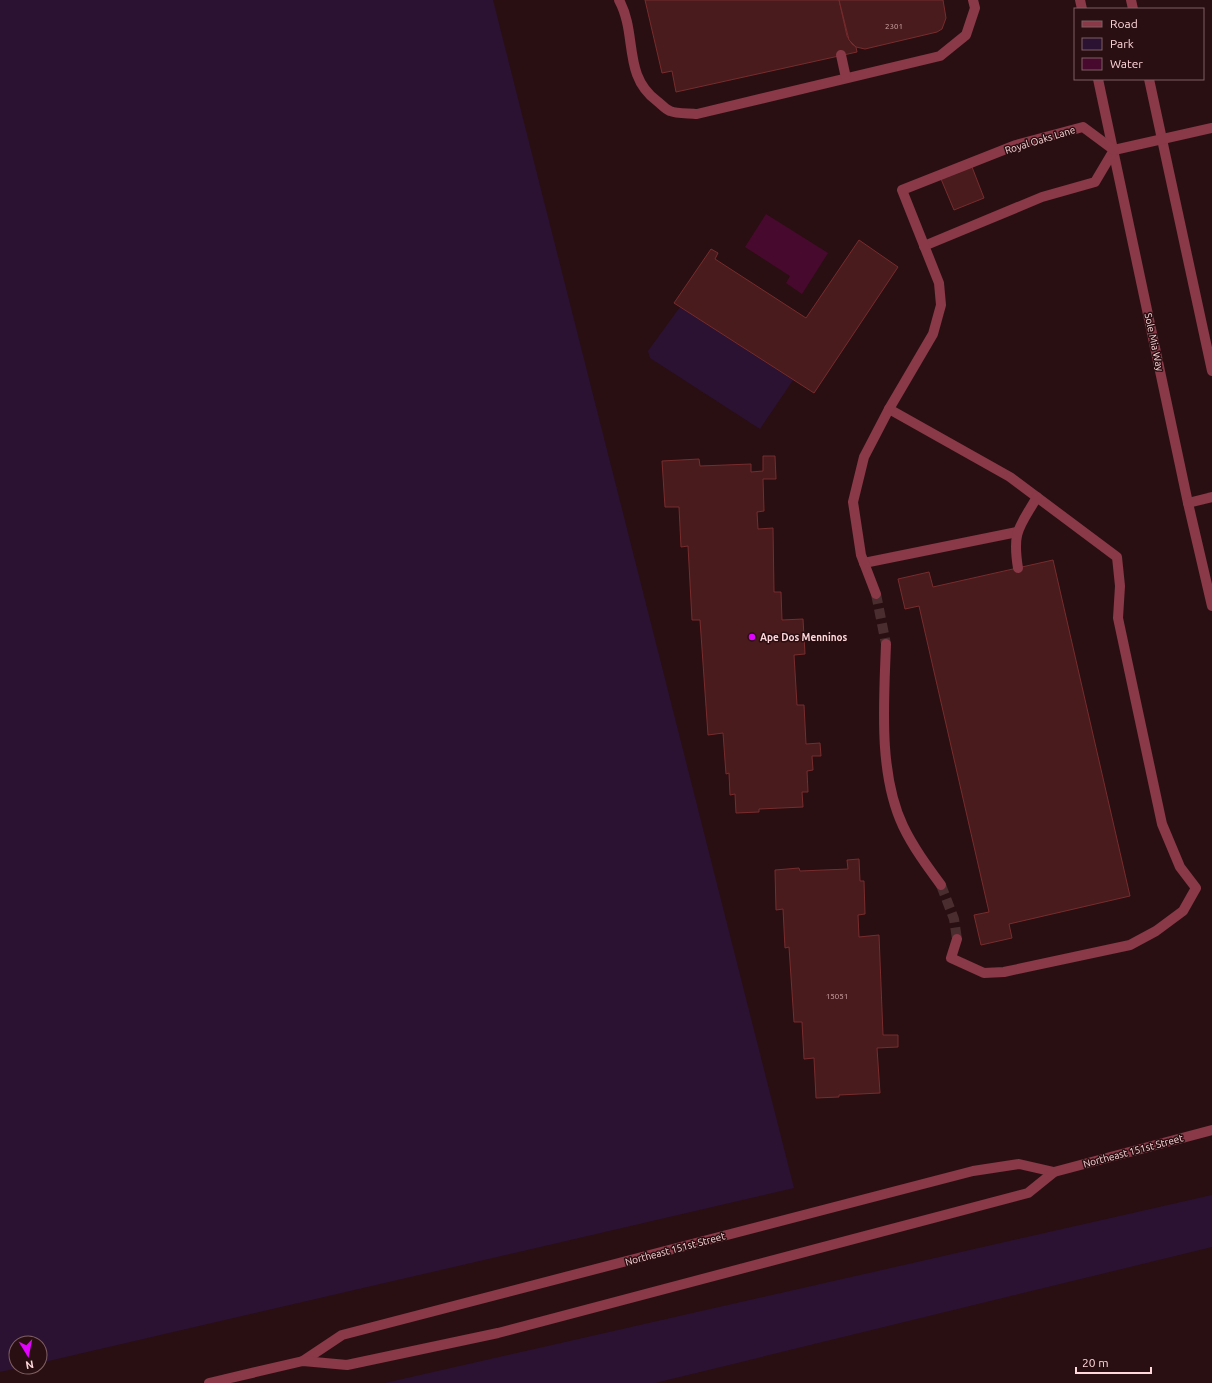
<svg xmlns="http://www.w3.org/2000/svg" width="1212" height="1383" viewBox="0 0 1212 1383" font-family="Ubuntu,sans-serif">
  <rect width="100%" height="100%" fill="#290f11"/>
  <!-- green -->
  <g fill="#2b1233">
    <polygon points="0,0 493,0 794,1188 40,1363 40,1343 16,1343 16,1367 22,1367 0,1372"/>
    <polygon points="680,307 793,380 760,429 650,358 648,351"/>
    <polygon points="1212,1195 1212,1247 655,1383 385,1383"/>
  </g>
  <!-- water -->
  <polygon fill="#48092e" points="766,214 828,253 802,294 786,283 790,276 745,247"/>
  <!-- building -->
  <g fill="#4a1b1c" stroke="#772c2e">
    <polygon points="645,0 839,0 847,36 852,44 856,47 857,52 676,92 672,71 662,73"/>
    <polygon points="839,0 943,0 946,18 942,29 937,32 865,49 856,47 849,40"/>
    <polygon points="972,167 984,198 954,210 941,179"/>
    <polygon points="859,240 898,267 814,393 674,303 711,249 718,253 715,259 806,318"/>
    <polygon points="763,456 775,456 776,479 763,479 764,511 757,512 758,529 773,528 774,592 781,592 782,620 803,619 805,654 794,655 797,705 804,705 806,744 820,743 821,756 812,756 813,770 807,771 808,792 802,792 803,807 759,809 759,812 736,813 735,794 730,795 729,773 726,774 723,733 708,735 700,620 692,620 688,546 681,547 679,507 665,507 662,461 699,459 700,466 751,464 751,472 763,471"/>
    <polygon points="1053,560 1130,896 1009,924 1012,938 981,945 974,915 989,912 919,606 905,609 898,579 929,572 933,587"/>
    <polygon points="859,859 860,881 864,881 865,914 858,915 859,937 879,935 883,1035 898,1035 898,1047 877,1048 880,1093 839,1095 839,1097 816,1098 814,1058 804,1059 802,1022 794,1022 789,947 785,948 783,909 776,910 775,870 799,868 800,871 848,869 847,860"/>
  </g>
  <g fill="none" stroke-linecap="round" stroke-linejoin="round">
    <!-- minor-tunnel -->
    <g stroke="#492d2f" stroke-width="10" stroke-dasharray="10 5" stroke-linecap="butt">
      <polyline points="876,594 886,644"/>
      <polyline points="941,885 954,919 957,939"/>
    </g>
    <!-- minor -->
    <g stroke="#893948" stroke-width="10">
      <path d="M619,0C638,35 622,75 657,101C661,104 665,109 670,111C677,114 689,113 697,114L940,56L966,35L975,8L973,0"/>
      <polyline points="1080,0 1082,9"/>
      <polyline points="1131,0 1133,9"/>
      <polyline points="841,55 846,78"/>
      <polyline points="1098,79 1188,503 1212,606"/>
      <polyline points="1149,79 1212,371"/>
      <polyline points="1114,150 1212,128"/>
      <polyline points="924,246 1042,197 1095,182 1114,150"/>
      <polyline points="889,409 1010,477 1117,557 1120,586 1118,618 1162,824 1180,867 1196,888 1183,911 1156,931 1130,945 1004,972 984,973 951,958 957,939"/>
      <polyline points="1188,503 1212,497"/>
      <polyline points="864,563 1017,532"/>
      <path d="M1018,568C1012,531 1019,528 1037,497"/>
      <polyline points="876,594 861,555 853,502 864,457 889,409 933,334 941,305 939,283 902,190 1016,145 1083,127 1114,150"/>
      <path d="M886,644C884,701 878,773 903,826C913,847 927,866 941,885"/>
      <polyline points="303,1361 342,1335 973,1171 1019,1164 1054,1172"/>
      <polyline points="209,1383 303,1361 347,1365 498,1333 1028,1193 1054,1172 1212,1130"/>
    </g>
  </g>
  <!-- markers -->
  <circle fill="#e203ff" stroke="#290f11" stroke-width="1.5" cx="752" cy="637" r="4"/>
  <g text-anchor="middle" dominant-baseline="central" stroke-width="3" stroke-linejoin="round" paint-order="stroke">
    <!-- number labels -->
    <g font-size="8" fill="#d2a8ab">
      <text x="894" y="26">2301</text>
      <text x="837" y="996">15051</text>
    </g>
    <!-- street labels -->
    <g font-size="10" fill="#ffd7db" stroke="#290f11">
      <text transform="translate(1040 140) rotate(-17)">Royal Oaks Lane</text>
      <text transform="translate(1154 342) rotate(78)">Sole Mia Way</text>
      <text transform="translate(1133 1151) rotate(-15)">Northeast 151st Street</text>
      <text transform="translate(675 1249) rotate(-15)">Northeast 151st Street</text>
    </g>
    <!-- poi labels -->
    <g font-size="10" font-weight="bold" fill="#ffd7db" stroke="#290f11" text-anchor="start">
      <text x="760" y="637">Ape Dos Menninos</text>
    </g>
  </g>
  <!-- legend -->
  <rect x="1074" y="8" width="130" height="72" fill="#290f11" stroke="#7f5f62"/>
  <rect x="1082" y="21" width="20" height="6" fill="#893948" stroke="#7f5f62"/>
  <text x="1110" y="28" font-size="12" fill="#ffd7db">Road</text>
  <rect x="1082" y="38" width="20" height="12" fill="#2b1233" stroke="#7f5f62"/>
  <text x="1110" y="48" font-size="12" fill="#ffd7db">Park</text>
  <rect x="1082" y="58" width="20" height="12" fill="#48092e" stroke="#7f5f62"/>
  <text x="1110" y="68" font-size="12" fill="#ffd7db">Water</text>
  <!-- north arrow -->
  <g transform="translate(28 1355) rotate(170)"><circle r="19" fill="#290f11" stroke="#7f5f62"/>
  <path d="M0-3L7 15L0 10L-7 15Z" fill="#e203ff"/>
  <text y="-6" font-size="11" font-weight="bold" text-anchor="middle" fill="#ffd7db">N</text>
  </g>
  <!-- scale -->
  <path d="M1076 1367v6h75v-6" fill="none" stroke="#ffd7db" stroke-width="2"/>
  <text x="1082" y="1367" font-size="12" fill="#ffd7db" stroke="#290f11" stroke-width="3" paint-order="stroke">20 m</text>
</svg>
